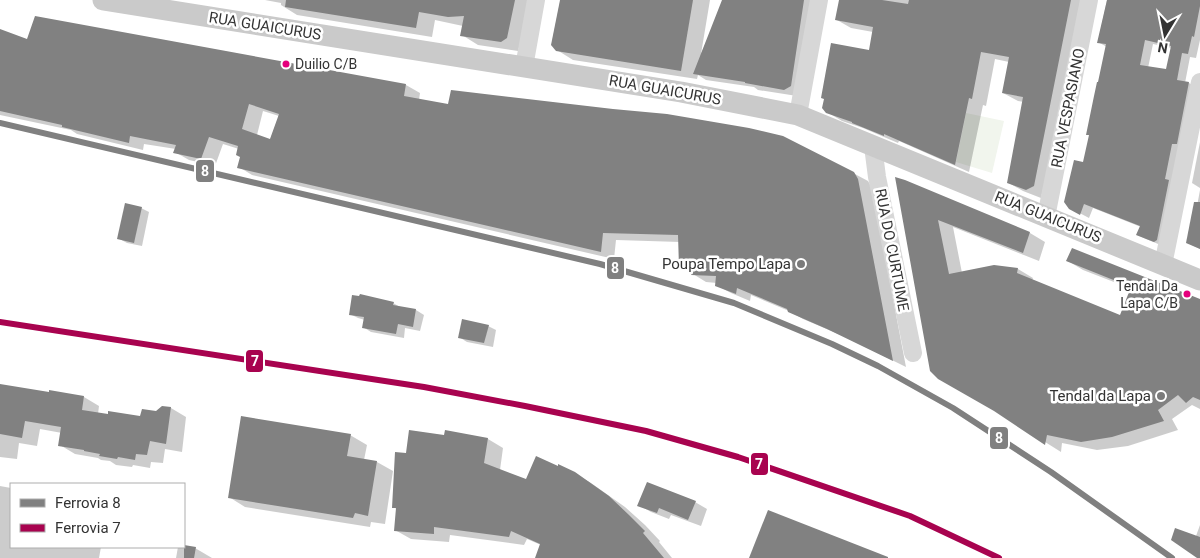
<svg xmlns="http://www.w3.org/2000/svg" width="1200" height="558" viewBox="0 0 1200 558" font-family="Roboto,sans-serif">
  <rect width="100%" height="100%" fill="#fff"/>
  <!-- green -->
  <polygon fill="#f1f5ed" points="966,113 1004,121 992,173 956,162"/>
  <!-- shadow -->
  <g fill="#0003" fill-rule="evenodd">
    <polygon points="265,0 533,0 518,51 478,45 462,35 463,26 435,20 432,37 297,15 281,5 281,3"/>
    <polygon points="561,0 710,0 701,54 724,0 816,0 797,96 758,90 754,87 706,80 698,75 697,79 573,60 557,50"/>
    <polygon points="840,0 1086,0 1041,198 1023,191 1009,183 1024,102 1018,101 1003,93 1009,62 995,59 986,106 983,105 969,172 899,141 898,143 863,128 842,121 827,112 870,52 873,32 851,28 837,20"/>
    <path d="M1107,0H1200V40L1196,58L1190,57L1185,83H1189L1197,88L1163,246L1146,239L1138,235L1141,227L1093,208L1089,218L1070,208L1084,164L1090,136L1087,134L1107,47L1098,42ZM1153,44L1172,48L1167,70L1148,68Z"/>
    <path d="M36,17L406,85L420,93L419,100L853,173L868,181L872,188L906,367L843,336L803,319L789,311L751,295L750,301L731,293L716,285L717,283L706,282L680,266V242L616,240L614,259L252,175L239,167L241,157L239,149L223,144L215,166L189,160L175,152L176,149L144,144L143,150L77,134L71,130L0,115V30L28,40ZM263,111L279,116L270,140L257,135Z"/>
    <polygon points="1200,142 1200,188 1192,183"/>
    <polygon points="905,182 1030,233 1045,242 1039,261 953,227 962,273 994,267 1018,269 1033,278 1032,281 1121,316 1132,289 1083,270 1068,261 1200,301 1200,409 1192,405 1172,419 1178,430 1128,446 1097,450 1062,443 1061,452 994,410"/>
    <polygon points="1200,190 1200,249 1188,243 1195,217"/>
    <polygon points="141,208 149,212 142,246 127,243 118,238"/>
    <polygon points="393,303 402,308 416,310 424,315 420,331 405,328 404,338 371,332 363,327 365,320 358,318 350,314"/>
    <polygon points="488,326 496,330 493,347 467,342 459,337"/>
    <polygon points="0,385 50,394 50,391 84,397 99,406 98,414 141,418 156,412 163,407 171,408 186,417 182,452 165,449 163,463 151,462 150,468 133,465 132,467 116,465 110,461 101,460 98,458 75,454 60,445 62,433 40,429 37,446 19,443 17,459 0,457"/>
    <polygon points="350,435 367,445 364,460 377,462 393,471 385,524 371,522 370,527 245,507 229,497"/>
    <polygon points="488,439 503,448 500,470 527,480 574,473 591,483 625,507 645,525 660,541 659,542 672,558 536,558 541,545 527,539 524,545 450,535 449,542 411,539 395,530 397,509 393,507 407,454"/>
    <polygon points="0,486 11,488 11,547 101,547 99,558 0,558"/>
    <polygon points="695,502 707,509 701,526 671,515 669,519 651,512 639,505"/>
    <polygon points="1200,525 1200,558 1199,558 1196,536"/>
    <polygon points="184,546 195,548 212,558 176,558 178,547"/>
  </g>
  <!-- building -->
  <g fill="#818181" fill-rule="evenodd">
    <polygon points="286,0 515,0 507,38 501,42 460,36 464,16 448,17 419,12 416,28 285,7"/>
    <polygon points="560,0 693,0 681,71 556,51 551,45"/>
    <polygon points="722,0 804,0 791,86 784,90 745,83 745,82 693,74"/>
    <polygon points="839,0 882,0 908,4 909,0 1071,0 1034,186 1026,190 1007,183 1023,97 1002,93 1009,57 981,52 972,99 969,98 955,165 884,134 884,136 852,123 852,122 826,113 822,108 824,99 821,98 831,43 869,50 873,27 835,20"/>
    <path d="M1107,0H1200V6L1194,37L1192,36L1188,54L1182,53L1177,80L1189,82L1177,144H1172L1165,179L1169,180L1157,240L1154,242L1136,235L1140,226L1084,204L1080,215L1069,209L1064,202L1074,160L1083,162L1089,135H1086L1094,96L1097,82H1098L1106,44L1097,43ZM1145,40L1171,46L1166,69L1140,65Z"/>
    <path d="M35,16L406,84L404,96L448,104L451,90L613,109L667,114L749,128L783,136L854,172L858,179L893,361L827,329L788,312L787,309L737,288L736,294L715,286L716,276L691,275V267H679L678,235L603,233L601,252L237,168L240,157L236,155L238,146L209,137L201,159L173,153L176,145L130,136L129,143L62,127V125L0,111V29L27,39ZM249,104L279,114L270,139L242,129Z"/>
    <polygon points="895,177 905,180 1030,232 1023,253 938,220 949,274 994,265 1018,268 1017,273 1120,315 1131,287 1066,261 1072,248 1200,299 1200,400 1193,397 1186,403 1178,395 1158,410 1164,421 1112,437 1081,442 1047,435 1045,445 994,411 938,379 930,371"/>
    <polygon points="1194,202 1200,202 1200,249 1186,243"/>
    <polygon points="125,203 142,207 134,243 117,239"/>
    <polygon points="360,294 394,302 393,305 416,309 413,327 398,324 396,334 362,328 364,317 349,315 352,295 359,296"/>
    <polygon points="462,319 489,325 484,343 458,338"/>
    <polygon points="0,384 49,392 49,390 84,396 82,410 108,414 108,411 140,416 142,409 156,411 162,406 171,407 166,444 150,441 147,455 136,454 135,460 118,457 117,459 99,456 100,454 84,451 84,450 58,446 61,427 25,421 22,438 0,434"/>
    <polygon points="241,416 351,434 347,456 377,461 368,516 355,513 353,518 228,498"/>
    <polygon points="409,430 444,435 445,430 488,438 484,463 526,479 536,456 558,466 558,464 575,472 609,496 629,515 645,531 643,533 664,558 535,558 540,544 511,531 509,537 434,527 434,534 394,531 396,508 392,508 395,452 406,453"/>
    <polygon points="647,482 696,501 688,520 659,508 657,513 637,506"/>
    <polygon points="768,510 888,557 888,558 749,558"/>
    <polygon points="1175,528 1200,537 1200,558 1197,558 1171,540"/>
    <polygon points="184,545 196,547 194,558 184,558"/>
  </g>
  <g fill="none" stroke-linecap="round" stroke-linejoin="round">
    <!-- minor -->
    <g stroke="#d7d7d7" stroke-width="18">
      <polyline points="524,67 536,0"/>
      <polyline points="798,115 819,0"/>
      <polyline points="873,146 877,177 913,353"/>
      <polyline points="1046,217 1089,0"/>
      <polyline points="1163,265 1200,82"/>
    </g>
    <!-- major -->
    <polyline stroke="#cacaca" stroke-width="21" points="103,0 681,92 798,115 1200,280"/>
    <!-- rail-1 casing -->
    <g stroke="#fff" stroke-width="10">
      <polyline id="rail-1" points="0,123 600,264 734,303 832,344 878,366 953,408 1051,472 1172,558"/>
    </g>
    <!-- rail-2 casing -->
    <g stroke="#fff" stroke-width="10">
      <polyline id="rail-2" points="0,322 424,387 525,406 646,431 738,457 910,516 999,558"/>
    </g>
    <!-- rail-1 -->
    <use href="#rail-1" stroke="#808080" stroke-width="6"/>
    <!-- rail-2 -->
    <use href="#rail-2" stroke="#a8034f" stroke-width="6"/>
  </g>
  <!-- markers -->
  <g fill="#e5007d" stroke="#fff" stroke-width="2">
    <circle cx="286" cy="64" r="4.5"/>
    <circle cx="1187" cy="294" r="4.5"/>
  </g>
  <g fill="#7a7a7a" stroke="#fff" stroke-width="2">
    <circle cx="801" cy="264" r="5"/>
    <circle cx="1161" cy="396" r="5"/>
  </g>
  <g text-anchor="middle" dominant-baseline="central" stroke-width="5" stroke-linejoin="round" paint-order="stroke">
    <!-- bus labels -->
    <g font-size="14" fill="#333" stroke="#fff" text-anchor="start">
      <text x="295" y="64">Duilio C/B</text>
      <text x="1178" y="286" text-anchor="end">Tendal Da<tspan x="1178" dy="17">Lapa C/B</tspan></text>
    </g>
    <!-- street labels -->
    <g font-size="15" fill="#333" stroke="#fff">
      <text transform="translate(265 26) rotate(9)">RUA GUAICURUS</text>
      <text transform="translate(665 90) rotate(10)">RUA GUAICURUS</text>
      <text transform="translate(1068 108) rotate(-79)">RUA VESPASIANO</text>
      <text transform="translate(1048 217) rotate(22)">RUA GUAICURUS</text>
      <text transform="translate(892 250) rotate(79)">RUA DO CURTUME</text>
    </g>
    <!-- poi labels -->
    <g font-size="15" fill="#333" stroke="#fff" text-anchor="end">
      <text x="791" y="264">Poupa Tempo Lapa</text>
      <text x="1151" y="396">Tendal da Lapa</text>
    </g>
  </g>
  <g stroke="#fff" stroke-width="2">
    <rect x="195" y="159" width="20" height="24" rx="5" fill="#808080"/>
    <rect x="606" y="256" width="19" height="24" rx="5" fill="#808080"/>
    <rect x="245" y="349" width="19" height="24" rx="5" fill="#a8034f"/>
    <rect x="989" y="426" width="20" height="24" rx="5" fill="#808080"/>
    <rect x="750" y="452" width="19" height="24" rx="5" fill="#a8034f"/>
  </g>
  <g font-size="14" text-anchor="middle" font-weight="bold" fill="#fff">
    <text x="205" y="176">8</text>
    <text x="615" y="273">8</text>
    <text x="255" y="366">7</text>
    <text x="999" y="443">8</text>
    <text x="759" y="469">7</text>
  </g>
  <!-- legend -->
  <rect x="10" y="483" width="175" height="65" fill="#ffffff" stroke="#adadad"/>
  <rect x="20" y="499" width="25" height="8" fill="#808080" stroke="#adadad"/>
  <text x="55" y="508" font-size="15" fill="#333333">Ferrovia 8</text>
  <rect x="20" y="524" width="25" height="8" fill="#a8034f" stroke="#adadad"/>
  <text x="55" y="533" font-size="15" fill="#333333">Ferrovia 7</text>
  <!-- north arrow -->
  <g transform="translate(1165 35) rotate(190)" stroke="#ffffff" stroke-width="4" paint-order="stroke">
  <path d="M0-4L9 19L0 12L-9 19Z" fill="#333333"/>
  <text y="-8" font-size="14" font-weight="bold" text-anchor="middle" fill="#333333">N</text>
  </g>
</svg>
